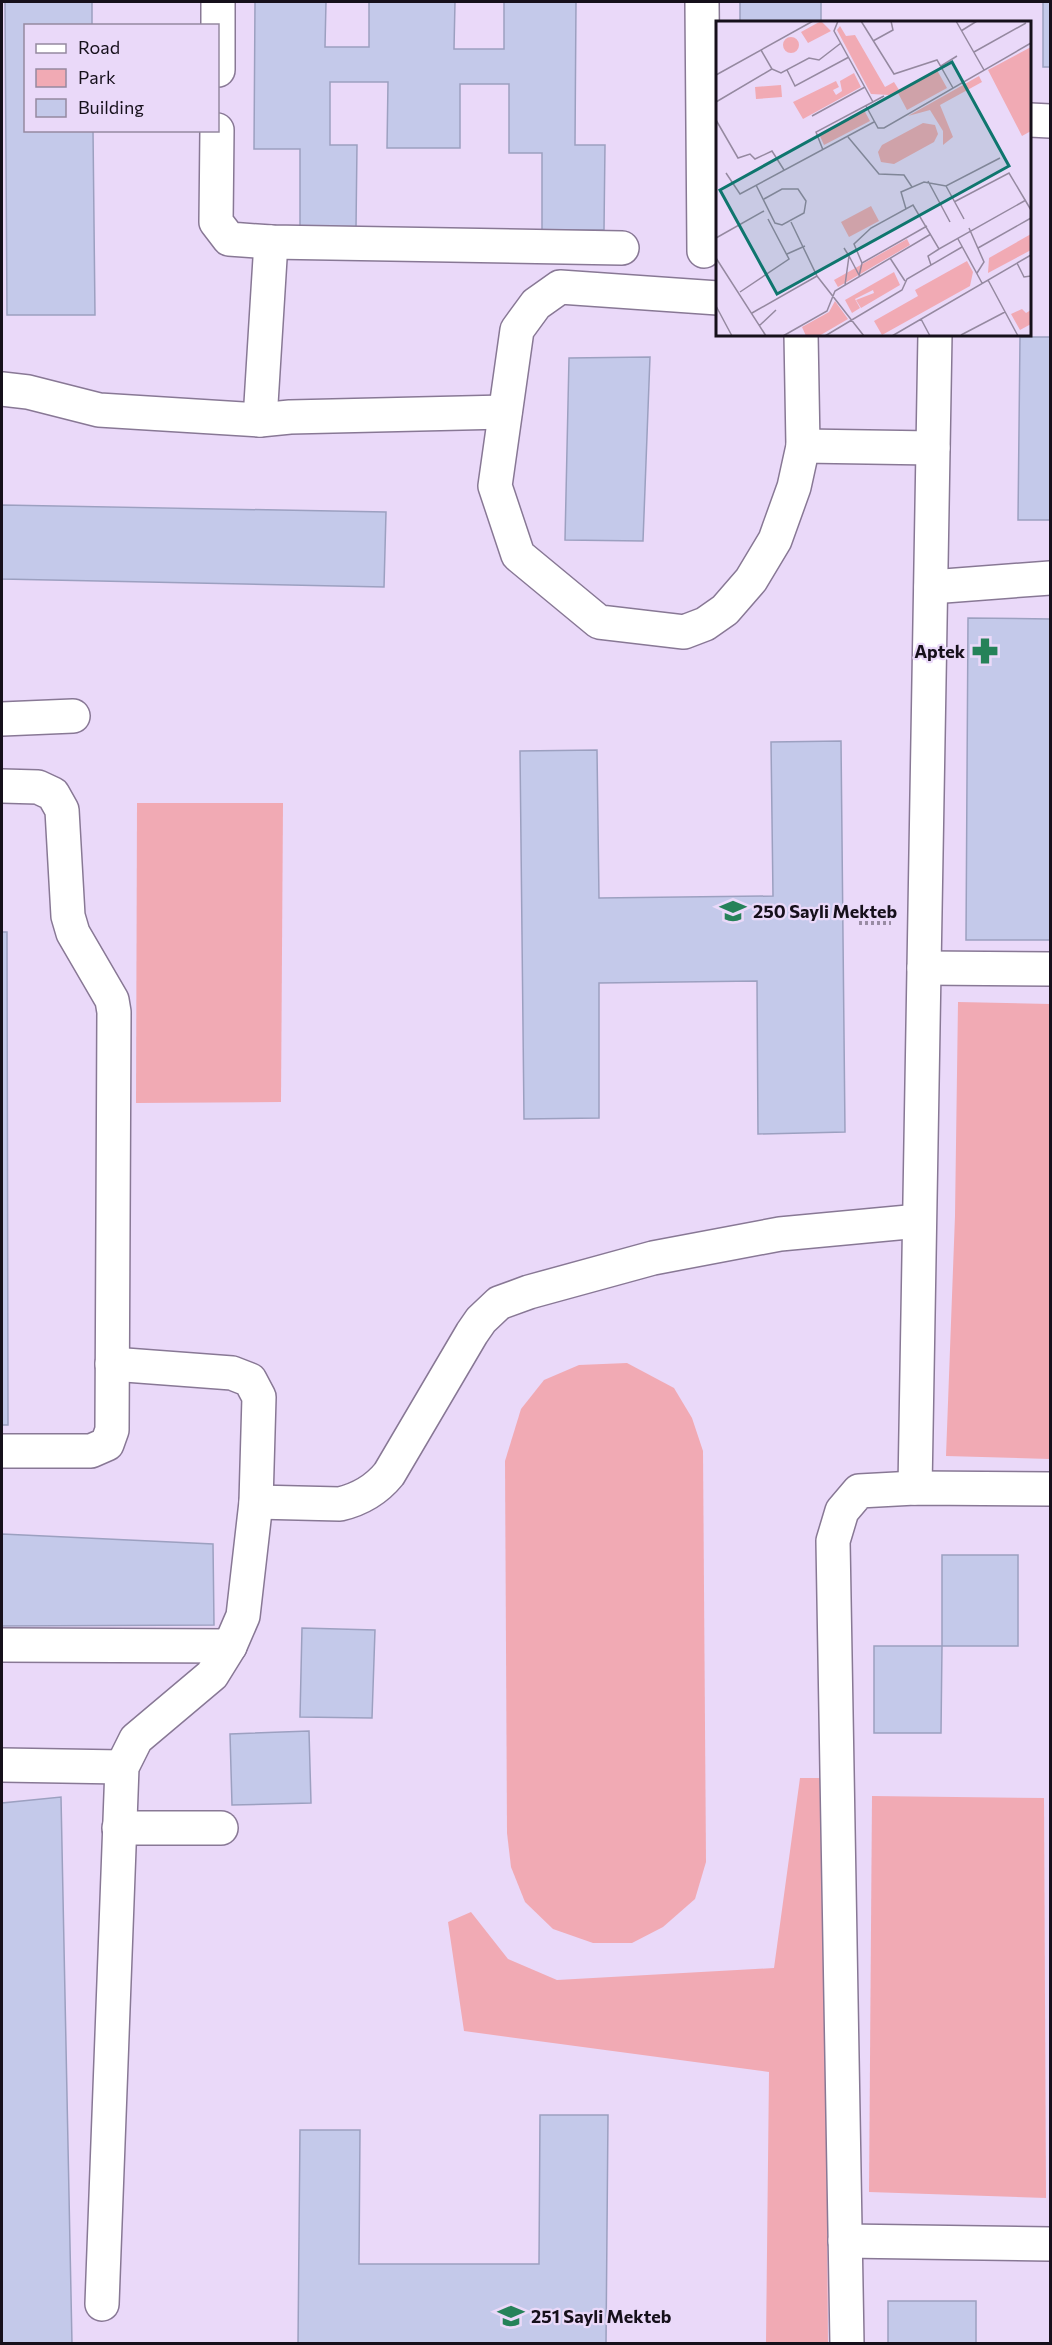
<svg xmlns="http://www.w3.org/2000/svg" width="1052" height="2345" viewBox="0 0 1052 2345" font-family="Commissioner,sans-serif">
  <rect width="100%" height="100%" fill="#ead9f9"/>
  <!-- green -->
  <g fill="#f1aab4">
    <polygon points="137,803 283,803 281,1102 136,1103"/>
    <polygon points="958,1002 1050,1004 1050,1459 946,1456 955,1216"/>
    <polygon points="627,1363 674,1388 692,1418 703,1451 706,1862 695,1899 663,1927 632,1943 593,1943 553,1929 525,1902 511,1867 507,1833 505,1461 521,1409 544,1380 579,1365"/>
    <polygon points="800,1778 824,1778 828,2343 766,2343 769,2072 464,2031 448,1922 471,1912 508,1959 557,1980 774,1968"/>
    <polygon points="872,1796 1044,1798 1046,2198 869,2192"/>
  </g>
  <!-- building -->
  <g fill="#c4c9ea" stroke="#9ca0c0" stroke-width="1.5">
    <polygon points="5,2 92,2 92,26 26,26 26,130 93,130 95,315 7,315"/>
    <polygon points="255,2 326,2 325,47 369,47 369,2 455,2 454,49 504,49 504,2 576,2 575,145 605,145 604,230 542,230 542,153 509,153 509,84 460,84 460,148 387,148 388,82 330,82 330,145 357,145 356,228 300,228 300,149 254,149"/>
    <rect x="740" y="2" width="81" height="20"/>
    <rect x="1043" y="2" width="7" height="65"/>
    <polygon points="1020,337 1050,337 1050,520 1018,520"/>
    <polygon points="650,357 643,541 565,540 569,358"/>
    <polygon points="2,505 386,512 384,587 2,579"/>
    <polygon points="968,618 1050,619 1050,940 966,940"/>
    <polygon points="841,741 845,1132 758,1134 757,981 599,983 599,1118 524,1119 520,751 597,750 599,898 773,896 771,742"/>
    <polygon points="2,932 7,932 8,1425 2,1425"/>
    <polygon points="2,1534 213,1544 214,1625 2,1626"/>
    <rect x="942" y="1555" width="76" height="91"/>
    <polygon points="302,1628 375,1630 372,1718 300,1717"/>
    <polygon points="874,1646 942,1646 941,1733 874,1733"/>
    <polygon points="309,1731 311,1803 232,1805 230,1734"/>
    <polygon points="61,1797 72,2344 2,2344 2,1803"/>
    <polygon points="540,2115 608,2115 606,2344 298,2344 300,2130 360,2130 359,2264 539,2264"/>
    <rect x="888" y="2301" width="88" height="43"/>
  </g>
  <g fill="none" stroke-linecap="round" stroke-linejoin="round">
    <!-- minor casing -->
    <g stroke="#887895" stroke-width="36">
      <g id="minor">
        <polyline points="702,2 704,251"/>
        <polyline points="218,70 218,2"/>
        <polyline points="1030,120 1050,121"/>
        <polyline points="217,130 216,222 229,239 271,242 622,248"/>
        <polyline points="718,298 560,287 536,304 517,330 495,486 518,555 599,622 684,632 705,624 725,610 751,580 775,540 794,487 803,446 801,334"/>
        <polyline points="2,389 28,392 99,410 260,420 290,417 505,412"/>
        <polyline points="260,420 271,242"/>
        <polyline points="803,446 933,448"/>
        <polyline points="931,587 1050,578"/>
        <polyline points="2,719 73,716"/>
        <polyline points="2,786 38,787 53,794 62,810 68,916 73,933 112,1000 114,1012 112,1430 107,1444 91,1451 2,1451"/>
        <polyline points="924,968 1050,969"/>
        <polyline points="915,1488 935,334"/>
        <path d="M256,1502L340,1504C361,1499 376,1490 389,1474L472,1333L481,1320L499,1303L529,1292L653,1258L780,1234L919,1221"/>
        <polyline points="2,1645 230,1646"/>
        <polyline points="2,1765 122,1767"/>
        <polyline points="119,1828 221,1828"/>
        <polyline points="845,2241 1050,2244"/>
        <polyline points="102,2304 122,1767 136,1739 212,1675 230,1646 243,1616 256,1502 259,1397 250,1380 232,1373 112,1364"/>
        <polyline points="847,2344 833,1541 842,1511 859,1491 915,1488 1050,1489"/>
      </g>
    </g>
    <!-- path -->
    <polyline stroke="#998ca4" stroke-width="4" stroke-dasharray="3 3" stroke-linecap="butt" points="859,923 891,923"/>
    <!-- minor -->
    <use href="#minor" stroke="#fff" stroke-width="33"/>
  </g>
  <!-- icons -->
  <defs>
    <g id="pharmacy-bare" transform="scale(2.07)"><path d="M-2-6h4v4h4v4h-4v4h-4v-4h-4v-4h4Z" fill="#268259" stroke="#ead9f9" stroke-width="2.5" paint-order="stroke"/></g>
    <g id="school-bare" transform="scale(2.07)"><path d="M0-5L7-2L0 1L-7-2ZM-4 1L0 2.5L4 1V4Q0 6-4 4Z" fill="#268259" stroke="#ead9f9" stroke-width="2.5" paint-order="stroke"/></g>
  </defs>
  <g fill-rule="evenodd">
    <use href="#pharmacy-bare" x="985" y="651"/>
    <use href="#school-bare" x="733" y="911"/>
    <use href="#school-bare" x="511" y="2316"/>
  </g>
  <g text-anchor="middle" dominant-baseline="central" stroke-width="4.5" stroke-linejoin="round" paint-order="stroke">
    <!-- poi labels -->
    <g font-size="18" font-weight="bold" fill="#16101b" stroke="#ead9f9" text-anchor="start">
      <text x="965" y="651" text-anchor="end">Aptek</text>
      <text x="753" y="911">250 Sayli Mekteb</text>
      <text x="531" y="2316">251 Sayli Mekteb</text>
    </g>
  </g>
  <!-- overview -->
  <g transform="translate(716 21)">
    <rect width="315" height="315" fill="#ead9f9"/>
    <path d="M105,0L115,10L92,22L85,11ZM124,5L130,15L139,14L169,66L178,61L183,69L173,74L155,73L121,9ZM67 24a8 8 0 1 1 16 0a8 8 0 1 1-16 0ZM315,26V110L306,115L272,49ZM221,49L231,67L191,89L182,72ZM138,52L145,66L87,98L77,81L120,60L123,66L117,69L120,74L126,70L124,60ZM263,55L266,61L224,84L237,116L227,124V110L214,89L192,95ZM65,64L66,76L40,78L39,66ZM148,89L154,100L108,124L103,113ZM207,102L219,104L222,113L218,121L178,143L165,141L162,131L166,124ZM155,185L163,200L133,216L125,201ZM315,213V229L272,252L273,237ZM191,218L194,224L122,266L118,259ZM251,240L257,251L254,265L166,314L158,300L202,275L199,269ZM178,251L184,264L145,287L140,279L158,272L157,269L139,278L144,287L136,292L129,279ZM119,280L132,298L103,315H90L86,306L113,291ZM306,288L310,292L315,289V303L304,309L295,293Z" fill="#f1aab4"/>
    <path fill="none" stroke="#9589a0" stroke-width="1.5" d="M122,0L118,10L157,81M145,0L178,53L221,39L237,67M240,0L268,49M245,10L261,0M157,20L177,9L175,0M258,31L310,2M225,45L241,35M56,48L65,52L93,37L103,39L125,22M71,49L79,65L133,36M0,54L97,0M0,81L56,48L45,29M150,85L162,107H168L315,22M96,95L149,66M0,99L22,137L34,133L39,138L56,130L68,149M132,116L163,153L188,154L196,166M107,129L100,111L168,75M10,152L24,173L158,101M212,160L234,201M40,164L59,202L66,204L88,192L90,180L82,168H66L48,178M230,165L248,198M238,181L293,152L315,189M190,188L185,171L208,161L230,165L284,137M75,201L101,255L148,315M253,207L268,241L261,252M0,217L48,190M242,218L266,262M128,227L133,235L129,264M262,227L315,197M71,233L89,225M133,235L143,254M0,237L50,315M174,237L189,260M146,242L138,223L155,207L197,184L223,228L310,179M301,242L308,256L315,255M215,244L212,235L223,228M143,255L146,242L211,205M272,259L302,315M24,271L73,238L52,198M0,285L16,315M36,292L101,255M205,298L214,315M43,305L60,289M245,314L289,291M67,315L111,290L119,270L215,213M109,315L186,269L191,258L246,226M176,315L315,234"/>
    <path fill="#0f766e" fill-opacity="0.15" stroke="#0f766e" stroke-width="3" d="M236,41L293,145L61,273L4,169Z"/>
    <rect width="315" height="315" fill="none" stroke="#16101b" stroke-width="3"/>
  </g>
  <!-- border -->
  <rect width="1052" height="2345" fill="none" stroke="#16101b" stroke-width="6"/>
  <!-- legend -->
  <rect x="24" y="24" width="195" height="108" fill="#ead9f9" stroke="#9589a0" stroke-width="1.5"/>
  <rect x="36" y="44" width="30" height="9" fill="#ffffff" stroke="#9589a0" stroke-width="1.5"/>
  <text x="78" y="54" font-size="18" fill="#16101b">Road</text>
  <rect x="36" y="69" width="30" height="18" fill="#f1aab4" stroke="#9589a0" stroke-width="1.5"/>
  <text x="78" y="84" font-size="18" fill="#16101b">Park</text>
  <rect x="36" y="99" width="30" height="18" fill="#c4c9ea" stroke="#9589a0" stroke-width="1.5"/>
  <text x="78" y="114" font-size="18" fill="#16101b">Building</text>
</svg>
